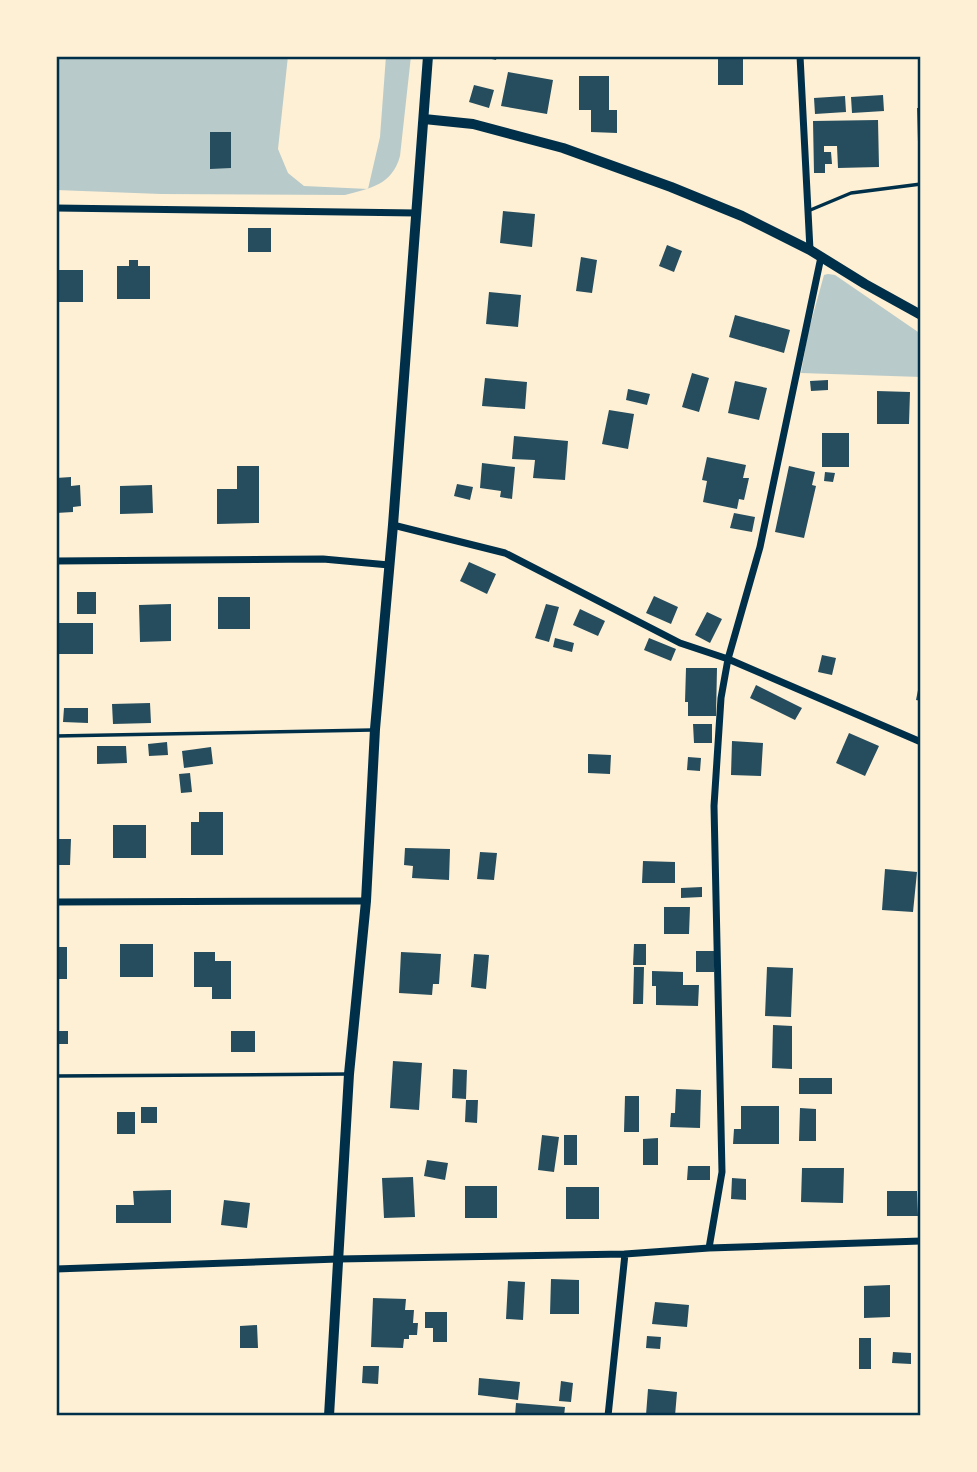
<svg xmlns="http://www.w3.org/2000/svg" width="977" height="1472" viewBox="0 0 977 1472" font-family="'Fira Sans',sans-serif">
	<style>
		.green { fill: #b9caca }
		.building { fill: #264d5e }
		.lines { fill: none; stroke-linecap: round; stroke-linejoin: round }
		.service { stroke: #003049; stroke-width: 3.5 }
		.minor { stroke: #003049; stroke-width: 7 }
		.secondary { stroke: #003049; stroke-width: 10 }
		.neatline { fill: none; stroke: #003049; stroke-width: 2.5 }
	</style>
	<rect width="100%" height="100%" fill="#fdf0d5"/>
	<!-- green -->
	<path class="green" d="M56,56H288L278,149L288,173L304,186L368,189L380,137L386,56H411L400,156C392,185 371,188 345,195L161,194L56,190Z
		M828,274L835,275L921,334V377L801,373L808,333L824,275Z"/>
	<!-- building -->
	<path class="building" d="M479,56H497L496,60Z
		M718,56L743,58V85H718Z
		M508,72L553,80L547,114L501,106Z
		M579,76H609V110H617V133L591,132V110H579Z
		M474,85L494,90L489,108L469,102Z
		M883,95L884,111L852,113L851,97Z
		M845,96L846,112L815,114L814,98Z
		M917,108H921V142H918Z
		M878,120L879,167L838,168L837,146H824V152H831L832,164H825V173H814L813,121Z
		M210,132H231V168L210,169Z
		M503,211L535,214L532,247L500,243Z
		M248,228H271V252H248Z
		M667,245L682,251L674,272L659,266Z
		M581,257L597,260L592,293L576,291Z
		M129,260H138V266H150V299H117V266H129Z
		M58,270H83V302H56Z
		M489,292L521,295L518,327L486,324Z
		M735,315L790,330L784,353L729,337Z
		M692,373L709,378L699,412L682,407Z
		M485,378L527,382L525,409L482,406Z
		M828,380V390L811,391L810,381Z
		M735,381L767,388L759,420L728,413Z
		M628,389L650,394L647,405L626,400Z
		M877,391L910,392L909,424H877Z
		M609,410L634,414L628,449L602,444Z
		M822,433H849V467H822Z
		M514,436L568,441L565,480L533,478L535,460L512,459Z
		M707,457L746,465L743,478H749L744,500L739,499L737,509L703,502L707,481L702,480Z
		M482,463L515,467L512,499L500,497L501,491L480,488Z
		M237,466H259V523L217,524V489H237Z
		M789,466L815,472L812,485L816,486L804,538L775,532Z
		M825,472L835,473L833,482L824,481Z
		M71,477V486L80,485L81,506L73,507V512L56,513V478Z
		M457,484L473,487L470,500L454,496Z
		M152,485L153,513L120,514V486Z
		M734,513L755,517L752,532L730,528Z
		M469,562L496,574L487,594L460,581Z
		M77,592H96V614H77Z
		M654,596L678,607L671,624L646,613Z
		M218,597H250V629H218Z
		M171,604V641L140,642L139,605Z
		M546,604L559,607L549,642L535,638Z
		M580,609L605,621L598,636L573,625Z
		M707,612L722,619L710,643L695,635Z
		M56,623H93V654H56Z
		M555,638L574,643L572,652L553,647Z
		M649,638L676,649L671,661L644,650Z
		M822,655L836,658L832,675L818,672Z
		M686,668H717L716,716H688V702H685Z
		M920,680H921V701L916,700Z
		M756,685L802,708L795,720L750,698Z
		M150,703L151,723L113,724L112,704Z
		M64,708H88V723L63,722Z
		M693,724H712V743H694Z
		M849,733L879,746L865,776L836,763Z
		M732,741L763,743L761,776L731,775Z
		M167,742L168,755L149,756L148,744Z
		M97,746H126L127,763L97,764Z
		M211,747L213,764L184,768L182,751Z
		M588,754L611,755L610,774L588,773Z
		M688,757L701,758L700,771L687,770Z
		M190,773L192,792L181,793L179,774Z
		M199,812H223V855H191V822H199Z
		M56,823H59V839H71L70,865H56Z
		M113,825H146V858H113Z
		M405,848L450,849L449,880L412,878L413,866L404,865Z
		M480,852L497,853L494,880L477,879Z
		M643,861L675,862V883H642Z
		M885,869L917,872L913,912L882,910Z
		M702,887V897L681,898V888Z
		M664,907H690L689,934H664Z
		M120,944H153V977H120Z
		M634,944H646V965H633Z
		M56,947H67V979H56Z
		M696,951H714V972H696Z
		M194,952H215V961H231V999H212V987H194Z
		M401,952L441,954L439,984H433L432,995L399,993Z
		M474,954L489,955L486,989L471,987Z
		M634,967H644L643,1004H633Z
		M767,967L793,968L791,1017L765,1016Z
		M652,971L683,972V985H699L698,1006L656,1005V986H652Z
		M773,1025L792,1026V1069L772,1068Z
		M56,1031H68V1044H56Z
		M231,1031H255V1052H231Z
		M393,1061L422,1063L419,1110L390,1108Z
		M453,1069L467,1070L466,1099L452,1098Z
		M799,1078H832V1094H799Z
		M676,1089L701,1090L700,1128L670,1127L671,1113H675Z
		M625,1096H639V1132H624Z
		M466,1100H478L477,1123L465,1122Z
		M741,1106H779V1144H733L734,1129H741Z
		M141,1107H157V1123H141Z
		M800,1108L816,1109V1141H799Z
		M117,1112H135V1134H117Z
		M542,1135L559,1137L554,1172L538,1170Z
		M564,1135H577V1165H564Z
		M658,1138V1165H643V1139Z
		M427,1160L448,1163L445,1180L424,1176Z
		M688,1166H710V1180H687Z
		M802,1168H844L843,1203L801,1202Z
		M413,1177L415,1217L384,1218L382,1178Z
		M732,1178L746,1179V1200L731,1199Z
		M465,1186H497V1218H465Z
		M566,1187H599V1219H566Z
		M171,1190V1223H116V1205H134L133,1191Z
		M887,1191H917L918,1216H887Z
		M224,1200L250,1203L247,1228L221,1225Z
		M551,1279L579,1280V1314H550Z
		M508,1281L525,1282L523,1320L506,1319Z
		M890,1285V1317L864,1318V1286Z
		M373,1298L406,1299L405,1310H414L413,1323H418L417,1335H409V1339H404L403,1348L371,1347Z
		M655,1302L689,1305L687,1327L652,1324Z
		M425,1312H447V1342H433V1328H425Z
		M257,1325L258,1348H240V1326Z
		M647,1336L661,1337L660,1349L646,1348Z
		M859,1338H871V1369H859Z
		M893,1352L911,1353V1364L892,1363Z
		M363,1366H379L378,1384L362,1383Z
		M479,1378L520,1382L518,1400L478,1395Z
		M561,1381L573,1383L571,1402L559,1401Z
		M648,1389L677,1392L675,1416L646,1415Z
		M516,1403L565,1407L564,1416H515Z"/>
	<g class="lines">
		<!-- service -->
		<path class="service" d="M808,211L851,193L921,184
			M56,736L372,730
			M56,1076L348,1074"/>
		<!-- minor -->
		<path class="minor" d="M800,56L810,250
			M56,208L416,213
			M393,525L505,553L680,643L728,659L921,742
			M56,561L323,559L389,565
			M56,902L366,901
			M709,1248L722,1172L714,806L721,698L728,659L760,547L821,257
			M56,1269L338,1259L625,1254L709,1248L921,1241
			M608,1416L625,1254"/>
		<!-- secondary -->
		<path class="secondary" d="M424,119L473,124L563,148L671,187L742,216L810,250L865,284L921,315
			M329,1416L349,1074L366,901L375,729L393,525L428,56"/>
	</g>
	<!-- border -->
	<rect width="977" height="1472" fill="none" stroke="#fdf0d5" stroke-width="116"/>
	<rect x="58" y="58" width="861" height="1356" class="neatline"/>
</svg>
